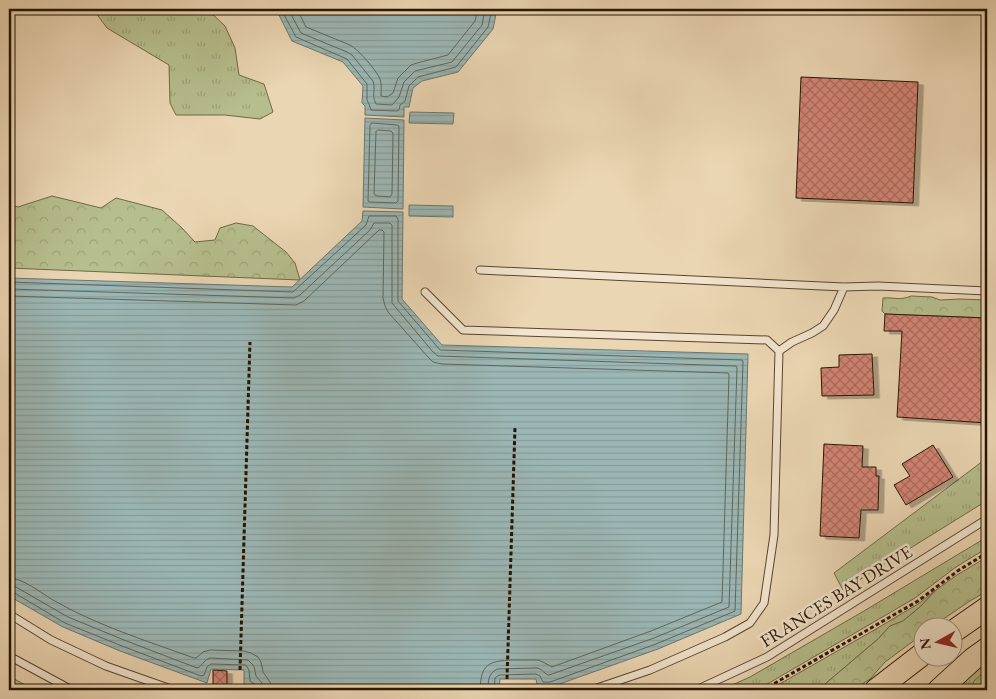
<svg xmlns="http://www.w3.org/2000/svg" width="996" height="699" viewBox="0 0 996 699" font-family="'EB Garamond',serif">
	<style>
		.grass { fill: url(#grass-tufts); stroke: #6e6946 }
		.forest { fill: url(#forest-crowns); stroke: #6e6946 }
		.water { fill: url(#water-rules); stroke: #6d766d }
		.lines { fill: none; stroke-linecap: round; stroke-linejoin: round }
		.shore { stroke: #61665a; stroke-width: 1 }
		.building { fill: url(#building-cross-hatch); stroke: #271400; filter: url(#shadow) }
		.service-casing { stroke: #58442d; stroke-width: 9 }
		.primary-casing { stroke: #271400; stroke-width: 24 }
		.path { stroke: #271400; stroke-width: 3; stroke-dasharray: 4 2.5; stroke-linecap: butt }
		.service { stroke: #f2e4ce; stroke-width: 7 }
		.primary { stroke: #ebd6b3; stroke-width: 22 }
		.labels { text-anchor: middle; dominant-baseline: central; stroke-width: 5; stroke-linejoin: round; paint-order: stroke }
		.street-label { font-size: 18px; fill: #271400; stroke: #f2e4ce }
	</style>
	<defs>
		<pattern id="grass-tufts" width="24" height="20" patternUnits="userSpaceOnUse" patternTransform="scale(1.25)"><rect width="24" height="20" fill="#b6be8d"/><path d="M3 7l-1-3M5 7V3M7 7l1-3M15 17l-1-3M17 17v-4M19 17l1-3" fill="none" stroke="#9ca278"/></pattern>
		<pattern id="forest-crowns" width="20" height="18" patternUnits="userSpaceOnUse" patternTransform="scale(1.25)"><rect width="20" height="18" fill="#b6be8d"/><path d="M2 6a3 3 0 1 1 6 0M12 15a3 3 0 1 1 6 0" fill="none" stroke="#9ca278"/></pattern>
		<pattern id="water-rules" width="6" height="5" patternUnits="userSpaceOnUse" patternTransform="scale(1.25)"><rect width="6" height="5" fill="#9bb7b5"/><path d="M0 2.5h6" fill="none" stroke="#869c9a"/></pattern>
		<pattern id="building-cross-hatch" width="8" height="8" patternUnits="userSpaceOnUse" patternTransform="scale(1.25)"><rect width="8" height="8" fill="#d38475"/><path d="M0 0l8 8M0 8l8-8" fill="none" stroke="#ab6b5e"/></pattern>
		<filter id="shadow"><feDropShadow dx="5.5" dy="3" stdDeviation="0" flood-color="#0004"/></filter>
	</defs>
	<rect width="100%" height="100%" fill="#ebd6b3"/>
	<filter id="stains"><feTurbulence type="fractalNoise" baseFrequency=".004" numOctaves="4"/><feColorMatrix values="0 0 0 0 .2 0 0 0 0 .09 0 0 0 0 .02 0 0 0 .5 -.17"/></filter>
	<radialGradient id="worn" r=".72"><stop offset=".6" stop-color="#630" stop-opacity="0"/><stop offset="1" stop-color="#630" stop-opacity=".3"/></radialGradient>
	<!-- grass -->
	<path class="grass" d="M93,9H207L225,26L235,48L239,75L264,84L273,112L260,119L225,115H176L170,103L169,65L107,28Z
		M987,458V498L983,503L843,590L834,573Z
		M987,537V548L956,567L915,598L757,690H721L750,677L864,611Z
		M936,590L920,607L903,621L890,626L878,639L818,690H769L876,629L918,604Z
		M987,662V669L974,682L976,690H954Z
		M9,676L34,690H9Z"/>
	<!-- forest -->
	<path class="forest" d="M52,196L101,208L116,198L162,210L182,228L195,242L215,240L220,228L236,223L253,226L286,252L295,263L300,280L9,268V204L18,207Z
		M911,296L932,297L940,300L960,299L987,300V318L885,314L882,311L883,298C895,297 899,301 911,296Z
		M987,557V591L970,601L933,626H924L923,634L885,662L870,679L853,690H818L878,639L890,626L903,621L920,607L936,590L957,575Z
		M987,669V690H976L973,682Z"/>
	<!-- water -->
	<path class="water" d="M276,9H497L493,29L458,72L422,81L413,88L409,107H404V117L365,115V106L362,103L363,86L343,62L292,41Z
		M410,112L454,113L453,124L409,123Z
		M365,118L404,120L403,209L363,207Z
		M409,205L453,206V217L409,216Z
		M363,211L403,212L402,299L442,345L748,354L741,614L658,649L551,687L538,688L536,679H500L499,690H264L244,686V670L211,669L207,683L120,651L63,627L9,596V278L292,287L362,221Z"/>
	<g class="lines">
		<!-- shore -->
		<path class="shore" d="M281,9L296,37L347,59L367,84V100L369,104L371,110L397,111L399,110L400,105L405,101L409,86L418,77L456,67L488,27L492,9
			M288,9L301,33L347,52L352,55L373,81C376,90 371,94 376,104L392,105L399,97L404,82L415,71L452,62L482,25L485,9
			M297,9L306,27L350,45C358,49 377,71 380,79C382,85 381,90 381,96L387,97L393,93L398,78L411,65L417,63L448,55L475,21L478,9
			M372,123L397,125L399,126L398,201L396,203L370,202L368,201L370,126Z
			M378,130L391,131L393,133L392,194L390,197L377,196L374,194L376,132Z
			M9,282L293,292L366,225L369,216H396L398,219V301L440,350L742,360L743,362L735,611L656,644L550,682H543L540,676L536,674L499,675L495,678L494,690
			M9,289L294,298L300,295L370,230L374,223H390L392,225V303L433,352L438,356L736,366L737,368L729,607L654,638L549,675C545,675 543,669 537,668L497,669C488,674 488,681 488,690
			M9,296L296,305L304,301L379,230H382L384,232L383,298L385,306L388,312L428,357L433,362L442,364L728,373L729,375L722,602L651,631L552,667L543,662L538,660C529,660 521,660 513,660C488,661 481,664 480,690
			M9,578C23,578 41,593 53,600C96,625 147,641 194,658H196L203,652L210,650L244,651L251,653L258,657L261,662L263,672L270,682L272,690
			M9,585L16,587L68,617L124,640L197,668C202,667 203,660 210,658L248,660L254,666L256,676L262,683L264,690
			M9,592H13L65,623L122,646L201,676L204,675L207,667L211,664L246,665L249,670L250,681L256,685L258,690"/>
	</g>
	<!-- building -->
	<path class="building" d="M801,77L918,82L913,203L796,198Z
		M885,314L987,318V423L897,417L902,331H884Z
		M872,354L874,395L822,396L821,368L839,367V355Z
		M824,444L863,446L862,467H876V476H879L878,510H861L859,538L820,536Z
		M933,445L953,477L906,505L894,485L910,476L902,464Z
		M213,670L227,671V690H213Z"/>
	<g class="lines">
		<defs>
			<path id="service" d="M480,270L844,287L878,286L987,291
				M425,292L463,330L767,340L779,351
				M9,614L51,640L106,666L174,690
				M9,656L72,690
				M591,690L650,670L725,637L750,623L764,603L774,535L779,351L792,342L812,333L823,326L834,310L844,287
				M696,690L767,657L987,519"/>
			<path id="primary" d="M954,631L987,608
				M876,690L924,653
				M939,690L973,659L987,649"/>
		</defs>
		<!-- service casing -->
		<use href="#service" class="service-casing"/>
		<!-- primary casing -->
		<use href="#primary" class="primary-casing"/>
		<!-- path -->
		<path class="path" d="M9,342V333
			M240,670L250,342
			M507,679L515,427
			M763,690L918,601L959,570L987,553"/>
		<!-- service -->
		<use href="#service" class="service"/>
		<!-- primary -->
		<use href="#primary" class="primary"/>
	</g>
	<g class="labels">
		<!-- street labels -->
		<g class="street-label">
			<text transform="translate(836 596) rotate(-32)">FRANCES BAY DRIVE</text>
		</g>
	</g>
	<!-- margin -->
	<rect width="996" height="699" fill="none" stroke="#ebd6b3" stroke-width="30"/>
	<rect x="10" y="10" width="976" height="679" fill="none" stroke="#271400" stroke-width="2.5"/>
	<rect x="15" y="15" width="966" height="669" fill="none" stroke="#271400"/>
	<!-- north arrow -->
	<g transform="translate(938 642) rotate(262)"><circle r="24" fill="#f2e4ce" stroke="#a1917c"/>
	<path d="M0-4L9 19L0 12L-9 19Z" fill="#8f2418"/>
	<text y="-8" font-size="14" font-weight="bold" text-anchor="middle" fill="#271400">N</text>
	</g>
	<rect width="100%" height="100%" filter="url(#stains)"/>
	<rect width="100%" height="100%" fill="url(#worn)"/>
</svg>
